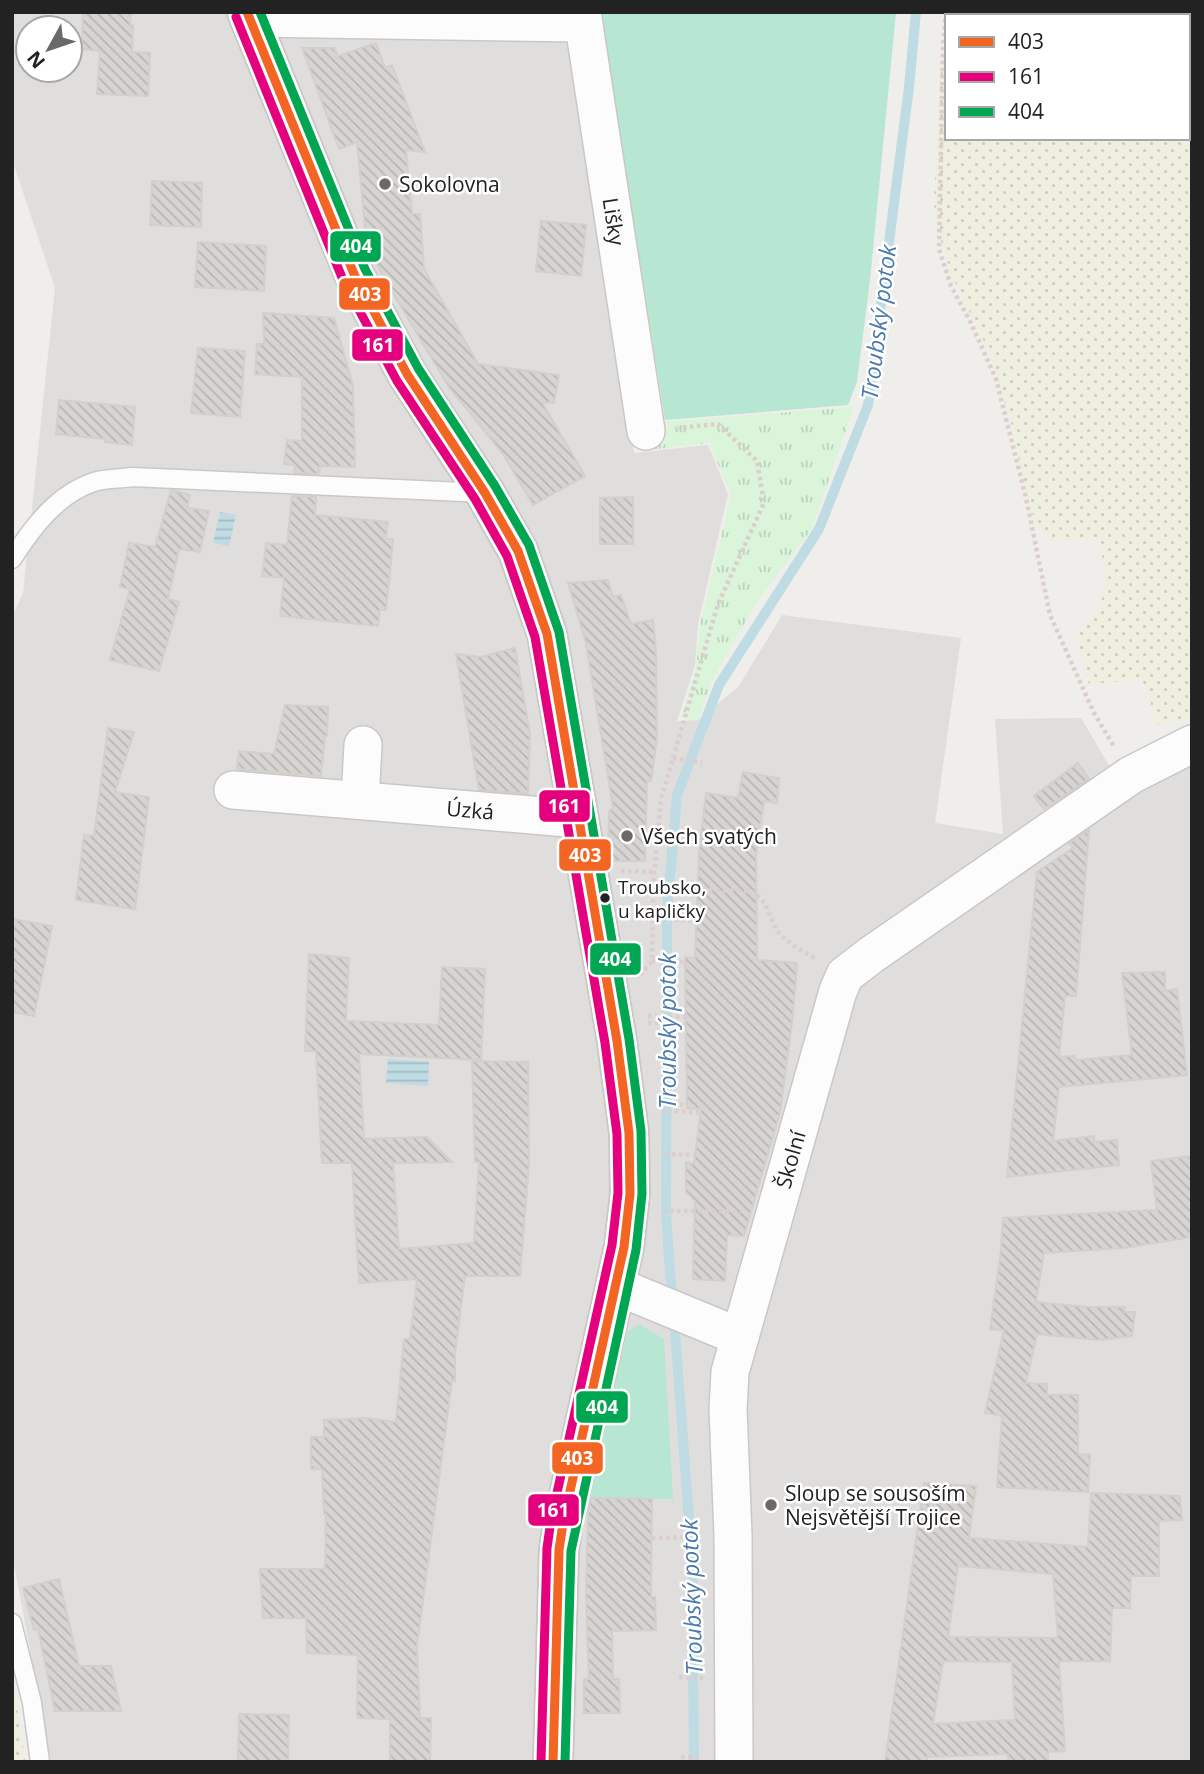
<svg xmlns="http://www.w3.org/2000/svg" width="1204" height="1774" viewBox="0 0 1204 1774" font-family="'Open Sans',sans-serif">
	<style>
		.residential { fill: #dfdedc; fill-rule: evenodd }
		.farmland { fill: url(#farmland-dots) }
		.park { fill: url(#park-tufts) }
		.pitch { fill: #b7e6d2 }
		.parking { fill: #e0dfde }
		.water { fill: url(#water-rules) }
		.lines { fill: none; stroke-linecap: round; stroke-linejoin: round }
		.stream { stroke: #bfdbe3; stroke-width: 10 }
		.building { fill: url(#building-back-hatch); stroke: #d3d0cc; stroke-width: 2; fill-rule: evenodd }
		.service-casing { stroke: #c9c8c7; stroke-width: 21 }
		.minor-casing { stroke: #c9c8c7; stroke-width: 40 }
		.tertiary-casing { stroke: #c9c8c7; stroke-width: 42 }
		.path { stroke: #dccecd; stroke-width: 4.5; stroke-dasharray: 3.5 3.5; stroke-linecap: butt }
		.service { stroke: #fdfcfc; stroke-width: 18 }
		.minor { stroke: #fdfcfc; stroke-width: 37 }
		.tertiary { stroke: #fdfcfc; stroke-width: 38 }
		.bus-1-casing { stroke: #fff; stroke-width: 14 }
		.bus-2-casing { stroke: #fff; stroke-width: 14 }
		.bus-3-casing { stroke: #fff; stroke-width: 14 }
		.bus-1 { stroke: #f26522; stroke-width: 9 }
		.bus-2 { stroke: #e5007d; stroke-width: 9 }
		.bus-3 { stroke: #00a651; stroke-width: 9 }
		.poi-dot { fill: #6a6968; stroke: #fff; stroke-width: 2.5 }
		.bus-dot { fill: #222; stroke: #fff; stroke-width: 2.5 }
		.labels { text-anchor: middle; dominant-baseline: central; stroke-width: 5; stroke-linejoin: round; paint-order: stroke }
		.bus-label { font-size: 19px; fill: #222; stroke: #fff; text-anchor: start }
		.poi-label { font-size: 21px; fill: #222; stroke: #fff; text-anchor: start }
		.street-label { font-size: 21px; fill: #222; stroke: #fff }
		.water-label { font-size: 23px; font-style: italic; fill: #4a7aab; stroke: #fff }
		.line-badge { stroke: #fff; stroke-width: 2.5 }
		.badge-label { font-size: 19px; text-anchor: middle; font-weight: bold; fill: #fff }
	</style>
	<defs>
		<pattern id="farmland-dots" width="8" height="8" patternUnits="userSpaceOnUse" patternTransform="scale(1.75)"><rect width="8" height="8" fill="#efefdf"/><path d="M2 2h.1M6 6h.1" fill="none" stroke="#cdcdbf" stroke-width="1.8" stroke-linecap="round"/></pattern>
		<pattern id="park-tufts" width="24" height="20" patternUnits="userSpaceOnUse" patternTransform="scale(1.75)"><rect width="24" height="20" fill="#daf5da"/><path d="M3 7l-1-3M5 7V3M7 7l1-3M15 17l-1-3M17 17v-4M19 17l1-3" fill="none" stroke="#bbd2bb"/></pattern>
		<pattern id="water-rules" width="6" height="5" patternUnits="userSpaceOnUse" patternTransform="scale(1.75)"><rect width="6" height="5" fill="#bfdbe3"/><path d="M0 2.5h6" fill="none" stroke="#a4bcc2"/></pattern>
		<pattern id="building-back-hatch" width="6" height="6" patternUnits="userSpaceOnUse" patternTransform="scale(1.75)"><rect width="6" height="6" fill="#d7d4d2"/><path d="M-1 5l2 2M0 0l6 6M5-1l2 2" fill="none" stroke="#b8b6b4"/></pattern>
	</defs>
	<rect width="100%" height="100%" fill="#f0eeeb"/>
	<!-- residential -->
	<path class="residential" d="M12,12H567L634,453L708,445L728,494L698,624L695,665L677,721L698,720L739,686L782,615L961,638L935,823L1003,834L995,719L1081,718L1113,772L1192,733V1762H51L12,1554V617L23,593L55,288L12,159ZM28,28H70V70H28Z"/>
	<!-- farmland -->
	<path class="farmland" d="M950,12H1192V720L1154,724L1149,691L1141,680L1089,684L1076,633L1082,630L1094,615L1106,590L1100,537L1058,541L1046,536L1038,527L1029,505L1010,418L991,356L951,274L937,227L934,204L940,78L947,32V138H1188V16H949Z
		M12,1681L21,1730L26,1762H12Z"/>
	<!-- park -->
	<path class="park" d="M854,407L812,529L757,602L711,682L698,720L681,718L696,667L700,625L731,495L709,443L648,450L661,422Z"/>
	<!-- pitch -->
	<path class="pitch" d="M600,12H896L870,280L857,382L848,405L665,420Z
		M639,1324L664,1339L673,1499L588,1498L627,1332Z"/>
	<!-- parking -->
	<path class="parking" d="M591,1713L677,1714L676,1762H653V1741L591,1740Z"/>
	<!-- water -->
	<path class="water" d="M220,512L236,515L229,546L213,543Z
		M388,1059L429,1062L428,1086L386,1083Z"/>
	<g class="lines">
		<!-- stream -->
		<path class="stream" d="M672,1300L666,1214L667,911L677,795L719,685L819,529L868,405L909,87L916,12
			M674,1318L692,1561L694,1762"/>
	</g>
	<!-- building -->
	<path class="building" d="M83,12H131L130,26L133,25L132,52L150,53L148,96L97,94L100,51L82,49Z
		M376,43L385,68L392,65L425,152L406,150L412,214H420L424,269L478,364L559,375L554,403L542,402L585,476L533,505L503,454L448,386L381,273L366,238L357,142L339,149L302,48H334L338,56Z
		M152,181L202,183L201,227L150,225Z
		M541,221L586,225L581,276L536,271Z
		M198,242L266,246L264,291L195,287Z
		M263,313L334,318L353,386L355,467L320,466L319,474L294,473L295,465L284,464L287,440L302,441V377L255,374L257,344H264Z
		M198,348L245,351L240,417L191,413Z
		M59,400L135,407L132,445L105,442V439L56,434Z
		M171,490L190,495L187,508L209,511L200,552L179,549L168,599L179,602L159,671L110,660L130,589L120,587L129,543L155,547Z
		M292,496L316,497L315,515L388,522L386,539H393L390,573L386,610H380L378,626L280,616L284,578L262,576L264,560L266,543L287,545Z
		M633,497V544H600V498Z
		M608,580L613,597L621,595L631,624L653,620L656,651L657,738L651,781H647L645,861H608L609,812L613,807L586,643L568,583Z
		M515,648L530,734L528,794L479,790L456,654L481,657Z
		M285,705L328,707L327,736H325L321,776L237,769L239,751L274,754Z
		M108,728L134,732L115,792L149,797L135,909L76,900L84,835L94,836Z
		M1078,763L1089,779L1044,809L1034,796Z
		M743,772L779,778L777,803L764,801L756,856L757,960L797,963L793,1015L780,1113L744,1236L727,1235L725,1281L693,1279L695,1201L686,1192V1162L694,1164L701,1109L687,1108L685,957L695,958L699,852L706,793L738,798Z
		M1089,830L1076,996H1065L1059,1057L1075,1056L1076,1060L1132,1055L1122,973L1165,972V991L1177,989L1187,1075L1059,1087L1053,1141L1094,1136V1142L1117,1140L1119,1165L1007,1177L1037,872L1073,848L1069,843Z
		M12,919L52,926L34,1016L12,1012Z
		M309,954L349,958L346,1021L439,1025L442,967L485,969L481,1060L359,1054L364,1139L427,1137L452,1162L393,1163L399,1249L474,1243L479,1162H475L472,1061L528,1062L529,1163L520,1276H465L455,1353V1381L452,1380L417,1646L420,1718H431L430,1762H390V1719L357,1718L358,1655L307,1653L306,1618H263L260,1569H325L326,1514H324L322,1469H311V1437H324V1420L366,1418L396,1422L404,1339H410L417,1279L359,1283L352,1163H322L316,1051H305Z
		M1192,1156V1237L1124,1248L1044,1253L1036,1302L1087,1307H1125L1124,1312H1135L1132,1336L1099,1340L1037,1334L1026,1383L1047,1384V1395H1078V1454L1090,1455L1088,1492L997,1487L1002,1416L985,1413L1004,1330L990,1329L1001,1251L1003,1218L1157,1210L1151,1161Z
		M924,1483L976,1486L969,1538L1088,1547L1091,1493L1180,1496L1182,1520L1159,1521V1576H1131L1130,1608H1112L1110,1661H1059L1065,1751L1048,1752V1762H1008V1754L927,1757V1762H885ZM958,1566L1053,1574L1058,1638L948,1637ZM943,1661L1012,1662L1015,1720L933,1724Z
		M591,1498L652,1499L651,1597H655L656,1630L612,1631L613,1679H619L620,1713H584V1679H589L586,1598L588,1511Z
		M59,1579L79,1666H111L121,1711H55L38,1629L34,1630L23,1588Z
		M239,1714L289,1715L288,1762H238Z"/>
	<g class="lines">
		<defs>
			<path id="service" d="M12,559C32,528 57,494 94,482C105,478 120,479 132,477L485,493
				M12,1623L32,1703L40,1762"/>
			<g id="minor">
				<path id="s1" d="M582,12L646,431"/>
				<path d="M249,18L583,23"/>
				<path id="s2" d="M233,790L579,819"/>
				<path d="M360,800L363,745"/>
				<path d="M616,1286L740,1337"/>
				<path id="s3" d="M734,1762L733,1535L728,1409L730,1372L838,991L845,975L871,955L1131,775L1192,744"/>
			</g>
			<path id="tertiary" d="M247,12L354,274L407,374L485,493L518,551L547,634L617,1041L629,1133L630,1194L624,1247L563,1523L559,1550L553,1762"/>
		</defs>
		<!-- service casing -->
		<use href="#service" class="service-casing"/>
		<!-- minor casing -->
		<use href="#minor" class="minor-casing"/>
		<!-- tertiary casing -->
		<use href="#tertiary" class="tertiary-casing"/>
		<!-- path -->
		<path class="path" d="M946,12L943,46L939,249L951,286L971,323L996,379L1026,498L1050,615L1094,713L1115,748
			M673,758L702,763
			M621,871L654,872
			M653,888L749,891C770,898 767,919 780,934C791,945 804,952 817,959
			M653,919L696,921
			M652,961L685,962
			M640,975L652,961L653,888L661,799L718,604L764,503L757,461L718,424L678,428
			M648,1016L686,1017
			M648,1023L686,1024
			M659,1104L686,1105
			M661,1110L702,1113
			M665,1154L695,1155
			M663,1211H742
			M652,1538L700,1537
			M679,1677L703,1678
			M681,1757H701"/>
		<!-- service -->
		<use href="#service" class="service"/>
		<!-- minor -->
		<use href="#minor" class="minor"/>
		<!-- tertiary -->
		<use href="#tertiary" class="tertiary"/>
		<defs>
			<path id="bus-1" d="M247,12L354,274L407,374L485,493L518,551L547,634L617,1041L629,1133L630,1194L624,1247L563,1523L559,1550L553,1762"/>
			<path id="bus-2" d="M236,17L343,280L397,381L475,499L507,556L535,637L605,1043L617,1134L618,1193L612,1245L551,1520L547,1548L541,1762"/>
			<path id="bus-3" d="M260,12L365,269L418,368L495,486L529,545L559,632L629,1039L641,1131L642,1194L636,1250L571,1551L565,1762"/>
		</defs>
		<!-- bus-1 casing -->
		<use href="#bus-1" class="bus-1-casing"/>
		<!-- bus-2 casing -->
		<use href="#bus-2" class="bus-2-casing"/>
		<!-- bus-3 casing -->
		<use href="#bus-3" class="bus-3-casing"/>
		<!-- bus-1 -->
		<use href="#bus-1" class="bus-1"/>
		<!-- bus-2 -->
		<use href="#bus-2" class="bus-2"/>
		<!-- bus-3 -->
		<use href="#bus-3" class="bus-3"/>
	</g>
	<!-- markers -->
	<g class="poi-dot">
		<circle cx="385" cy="184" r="7"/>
		<circle cx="627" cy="836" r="7"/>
		<circle cx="771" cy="1505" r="7"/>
	</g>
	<circle class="bus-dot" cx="605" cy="898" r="6"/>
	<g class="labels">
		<!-- bus labels -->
		<g class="bus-label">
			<text x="618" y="887">Troubsko,<tspan x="618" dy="24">u kapličky</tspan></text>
		</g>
		<!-- poi labels -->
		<g class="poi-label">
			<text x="399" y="184">Sokolovna</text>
			<text x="641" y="836">Všech svatých</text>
			<text x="785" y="1493">Sloup se sousoším<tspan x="785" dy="24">Nejsvětější Trojice</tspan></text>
		</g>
		<!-- street labels -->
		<g class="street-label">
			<text stroke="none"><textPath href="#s1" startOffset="212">Lišky</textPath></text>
			<text stroke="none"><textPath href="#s2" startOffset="238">Úzká</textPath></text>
			<text stroke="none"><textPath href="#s3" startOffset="611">Školní</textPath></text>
		</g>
		<!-- water labels -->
		<g class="water-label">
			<text transform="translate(878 322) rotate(-83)">Troubský potok</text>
			<text transform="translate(667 1031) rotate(-90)">Troubský potok</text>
			<text transform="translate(691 1597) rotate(-92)">Troubský potok</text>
		</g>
	</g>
	<g class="line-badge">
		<rect x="329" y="230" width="53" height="33" rx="7" fill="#00a651"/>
		<rect x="338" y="277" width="53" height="34" rx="7" fill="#f26522"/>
		<rect x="351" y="328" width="53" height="34" rx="7" fill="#e5007d"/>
		<rect x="538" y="789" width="53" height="34" rx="7" fill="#e5007d"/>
		<rect x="558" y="838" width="54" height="34" rx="7" fill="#f26522"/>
		<rect x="589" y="942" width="53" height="34" rx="7" fill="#00a651"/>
		<rect x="575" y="1390" width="54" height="34" rx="7" fill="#00a651"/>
		<rect x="551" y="1441" width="53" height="34" rx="7" fill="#f26522"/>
		<rect x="527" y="1493" width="53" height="34" rx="7" fill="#e5007d"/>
	</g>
	<g class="badge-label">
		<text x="356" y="253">404</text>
		<text x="365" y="301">403</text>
		<text x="378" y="352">161</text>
		<text x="564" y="813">161</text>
		<text x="585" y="862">403</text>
		<text x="615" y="966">404</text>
		<text x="602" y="1414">404</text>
		<text x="577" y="1465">403</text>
		<text x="553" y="1517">161</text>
	</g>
	<!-- border -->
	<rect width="1204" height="1774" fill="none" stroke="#222222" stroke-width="28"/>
	<!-- legend -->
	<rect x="945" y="14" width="245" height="126" fill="#ffffff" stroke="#a7a7a7" stroke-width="2"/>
	<rect x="959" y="37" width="35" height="10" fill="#f26522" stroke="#a7a7a7" stroke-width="2"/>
	<text x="1008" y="49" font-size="21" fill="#222222">403</text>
	<rect x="959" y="72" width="35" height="10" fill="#e5007d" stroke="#a7a7a7" stroke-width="2"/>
	<text x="1008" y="84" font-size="21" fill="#222222">161</text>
	<rect x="959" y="107" width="35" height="10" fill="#00a651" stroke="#a7a7a7" stroke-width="2"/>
	<text x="1008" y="119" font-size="21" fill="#222222">404</text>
	<!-- north arrow -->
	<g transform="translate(49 49) rotate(230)"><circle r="33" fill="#ffffff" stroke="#a7a7a7" stroke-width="2"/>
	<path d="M0-5L12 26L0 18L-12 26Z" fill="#6a6968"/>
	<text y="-10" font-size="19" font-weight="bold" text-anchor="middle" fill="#222222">N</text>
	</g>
</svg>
